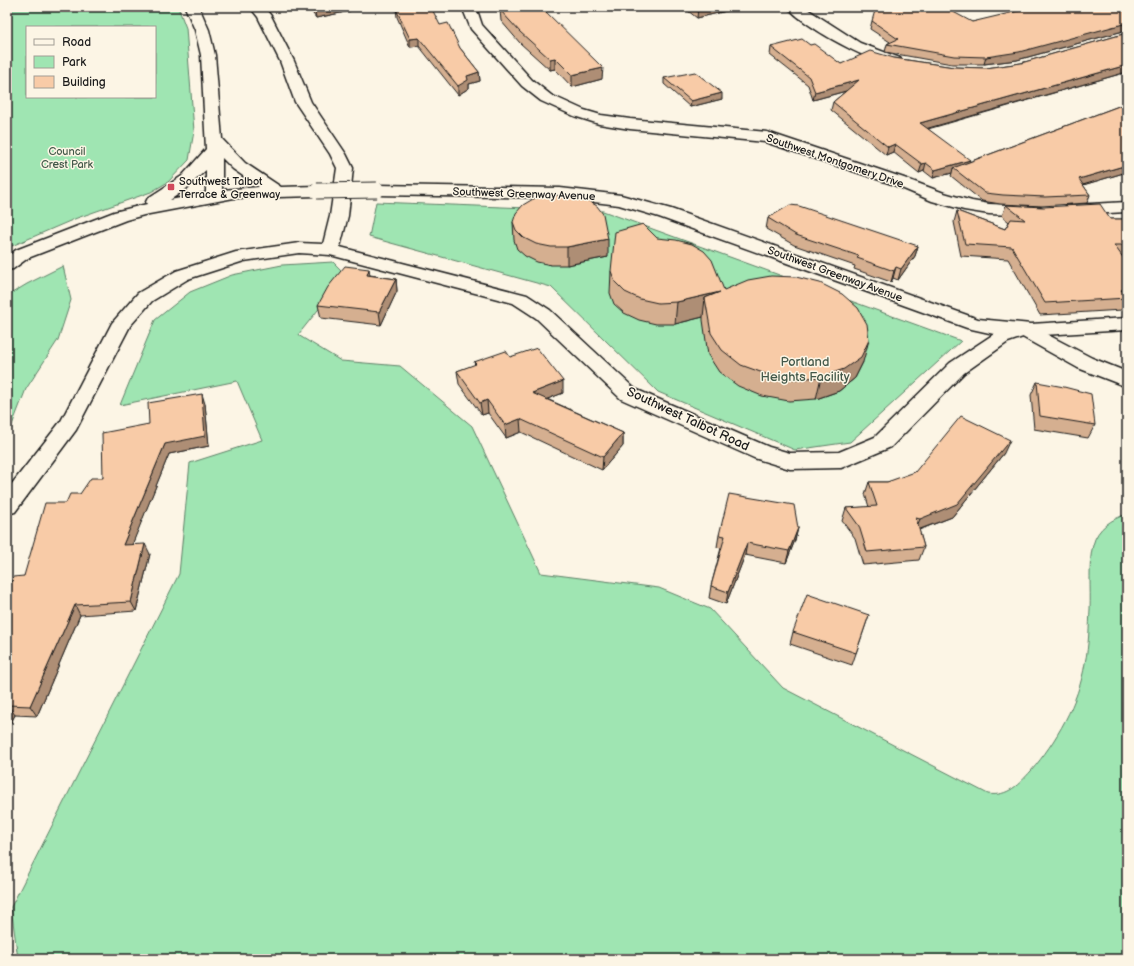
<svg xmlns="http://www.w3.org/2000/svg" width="1134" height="966" viewBox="0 0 1134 966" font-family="'Balsamiq Sans',sans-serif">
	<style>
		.green { fill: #9fe5b2; stroke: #5e8067; fill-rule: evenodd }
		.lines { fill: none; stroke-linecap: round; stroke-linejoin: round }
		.minor-casing { stroke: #1c1c1c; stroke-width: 3 }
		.tertiary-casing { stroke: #1c1c1c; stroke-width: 3 }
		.minor { fill: #fcf5e5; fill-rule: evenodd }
		.tertiary { fill: #fcf5e5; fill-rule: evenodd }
		.tertiary-bridge-casing { stroke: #1c1c1c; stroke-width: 17; stroke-linecap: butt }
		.tertiary-bridge { stroke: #fcf5e5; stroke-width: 15 }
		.wall { fill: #d5af90; stroke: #1c1c1c }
		.shaded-wall { fill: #ae8e75; stroke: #1c1c1c }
		.building { fill: #f8cba7; stroke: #1c1c1c }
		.poi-dot { fill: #d1495b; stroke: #fcf5e5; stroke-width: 1.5 }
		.labels { text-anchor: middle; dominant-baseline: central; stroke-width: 3; stroke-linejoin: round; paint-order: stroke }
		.far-park-label { font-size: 11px; fill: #435849; stroke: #fcf5e5 }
		.far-street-label { font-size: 11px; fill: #1c1c1c; stroke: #fcf5e5 }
		.far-poi-label { font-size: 11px; fill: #1c1c1c; stroke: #fcf5e5; text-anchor: start }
		.park-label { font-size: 13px; fill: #435849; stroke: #fcf5e5 }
		.street-label { font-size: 13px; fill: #1c1c1c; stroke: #fcf5e5 }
	</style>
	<rect width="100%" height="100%" fill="#fcf5e5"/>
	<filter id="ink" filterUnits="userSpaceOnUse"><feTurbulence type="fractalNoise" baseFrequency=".025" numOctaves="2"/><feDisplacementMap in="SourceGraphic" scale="8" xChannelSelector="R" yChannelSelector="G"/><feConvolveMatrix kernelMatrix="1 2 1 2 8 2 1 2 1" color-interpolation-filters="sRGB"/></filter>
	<g filter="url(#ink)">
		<!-- green -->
		<path class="green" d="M7,7H178L186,28L194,131L189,160L168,182L151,192L77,218L7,248ZM27,27H155V97H27Z
			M376,202L603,211L961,341L850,442L795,450L658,392L551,287L369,237Z
			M333,262L346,275L298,335L341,361L400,366L472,426L541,573L659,588L710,609L783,688L988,794C1008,797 1019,784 1031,771C1056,742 1079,702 1085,663C1089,645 1089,627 1090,609C1091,590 1088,563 1093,545C1097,528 1112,519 1127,514V959H18L11,907L179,574L190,463L262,440L237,381L120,405L155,320L190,292L232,275L282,265Z
			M63,266L71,300L58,340L26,389L7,438V296L27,284Z"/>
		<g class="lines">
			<defs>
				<path id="minor" d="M462,7H476L482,25L532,80L551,95L584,110L601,115L630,119L767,132L904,178L944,193L972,201L989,204L1034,206L1040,207L1043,211L1040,215L1034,216L989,214L964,210L932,201L892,184L765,142L630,129L599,124L574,116L541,101L522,86L471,29Z
					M788,7H804L860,43L900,58L902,61L900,64C879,69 801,25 788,7Z
					M1127,202V212L1072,215L1066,214L1064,210L1066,206L1072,205Z
					M1024,324L1031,326L1092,358L1127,372V387L1078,368L1017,334L1014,330L1017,326Z"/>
				<path id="tertiary" d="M185,7H199L209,30L215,55L222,139L245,163L281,187L317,186L323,187L325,191L323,195L317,196L234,198L144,215L126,220L28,258L13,269L7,270V257L16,250L114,212L147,204L146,202L148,198L182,176L206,149L201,55L195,30ZM222,158L233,169L259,187L222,190ZM206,170V193L170,200L186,189Z
					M250,7H264L271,16L294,61L311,102L346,154L353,168L348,216L340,247L527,295L550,310L635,389L769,447L790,453L839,452L875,437L950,363L994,334L967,328L659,217L619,205L560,198L377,195L371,194L369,190L371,186L377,185L560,188L621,195L671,209L978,319L1031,324L1127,318V330L1026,336L1008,342L964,373L891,447L841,468L790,469L754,458L621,399L536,318L513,303L330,255L299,253L244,261L188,279L152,301L130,326L76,430L15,512L7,514V490L61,421L112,323L138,293L176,271L236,252L299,243L323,244L330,216L337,168L330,154L295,102L280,61L258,17Z"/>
			</defs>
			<!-- minor casing -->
			<use href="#minor" class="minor-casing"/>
			<!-- tertiary casing -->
			<use href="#tertiary" class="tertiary-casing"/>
			<!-- minor -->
			<use href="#minor" class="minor"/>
			<!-- tertiary -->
			<use href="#tertiary" class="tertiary"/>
			<defs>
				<path id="tertiary-bridge" d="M317,191L377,190"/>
			</defs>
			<!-- tertiary-bridge casing -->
			<use href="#tertiary-bridge" class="tertiary-bridge-casing"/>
			<!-- tertiary-bridge -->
			<use href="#tertiary-bridge" class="tertiary-bridge"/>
		</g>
		<!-- wall -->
		<path class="wall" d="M308,7H349L350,11L316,18Z
			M683,7H739V8L697,18Z
			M1127,7V30L1017,60L984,64H952L885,52L887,44L890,42L870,29L872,21L972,22Z
			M396,9L440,25L460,48L479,72L480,81L469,84V88L458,95L419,46L410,47L397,17Z
			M500,10L602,79L572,87L555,69L550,70L520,43L501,21Z
			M1127,33V72L928,129L969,162L1127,103V172L1083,185L1090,195L1087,203L1042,206L1000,204L982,201L951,176L952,173L933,178L924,171L919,173L893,152L886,155L831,110L833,102L846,91L813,100L808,85L770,55L771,47L810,45L841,64L894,58L954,67L986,68L1021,63Z
			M664,78L722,99L690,107L664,84Z
			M1006,205L1110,219H1127V256H1122L1127,263V300L1122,310L1040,315L1008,259L961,256L954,222L957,211L1005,229L1009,222L1002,216Z
			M768,218L918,246L915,256L898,280L893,278L891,282L854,269L855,266L794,245L766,229Z
			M513,222L608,257L567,265H551L537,262L525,256L517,249L514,240Z
			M657,238L724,290L863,362L855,378L839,391L816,399L789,401L762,396L738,386L719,372L708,355L703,320V317L675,324H656L639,320L624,313L614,304L610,293L611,271Z
			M370,275L396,279L397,291L381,325L321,318L318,305Z
			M510,357L563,393L547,399L623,433V446L602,470L521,432L506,438L488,413L482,415L459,384L457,371L475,365L474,362Z
			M1037,382L1095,425L1088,438L1034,429L1031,395Z
			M205,404L209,446L169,454L132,544L150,554L136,611L80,615L37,716L15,715L7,730V595L24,576L66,503L80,494Z
			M1004,453L952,517L919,530L924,547L919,560L863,565L855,538L842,521L846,508L869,507L865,494L869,482H887Z
			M798,528L795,540L786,563L745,555L726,604L709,598L711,586L721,548L717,547L719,535Z
			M869,615L852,665L790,644L793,632Z"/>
		<!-- shaded-wall -->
		<path class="shaded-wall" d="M314,7H349L350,11L316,18Z
			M703,7H739V8L697,18L698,8Z
			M1127,23V30L1017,60L984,64L986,57Z
			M419,38V46L410,47V39Z
			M555,58V69L550,70V59Z
			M1127,65V72L918,131L920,123Z
			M603,68L602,79L572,87V75Z
			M479,72L480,81L469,84V88L458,95V86L467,76Z
			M859,80L857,88L813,100L815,92Z
			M722,93V99L690,107L691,101Z
			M895,144L893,152L886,155L888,147Z
			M970,160L967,168H953L952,173L933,178L935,170Z
			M926,163L924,171L919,173L922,164Z
			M1127,165V172L1076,187L1079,179Z
			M608,239V257L567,265V247Z
			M918,246L915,256L898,280L901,269Z
			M896,267L893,278L891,282L894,271Z
			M369,269L371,282L367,275Z
			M396,279L397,291L381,325L379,312Z
			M720,292L705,298L703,317L675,324L677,302Z
			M869,340L863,362L855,378L839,391L816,399L821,377Z
			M563,381V393L532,405V393Z
			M202,394L205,404L209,446L169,454L128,555L123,545L165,444Z
			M487,400L488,413L482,415L480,403Z
			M520,419L521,432L506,438L505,425Z
			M623,433V446L602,470L603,457Z
			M1010,440L1004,453L952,517L915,531L920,519Z
			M798,528L795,540L786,563L789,551Z
			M747,543L745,555L726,604L728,592Z
			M145,544L150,554L136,611L131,602Z
			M75,605L80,615L37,716L30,706Z
			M8,705L15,715L7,730V707Z"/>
		<!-- building -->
		<path class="building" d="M408,7H431L440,25L448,23L460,48L479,72L467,76L468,80L458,86L419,38L410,39L396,9Z
			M514,7H541L603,68L572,75L555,58L550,59L520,32L500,10Z
			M876,7H944L972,22L1035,7H1127V23L1019,52L986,57L954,56L887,44L898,39L872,21Z
			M1127,33V65L920,123L970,160L935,170L926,163L922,164L895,144L888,147L833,102L859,80L815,92L809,77L771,47L802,39L810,45L814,44L841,64L870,51L894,58L954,67L986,68L1021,63Z
			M695,72L722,93L691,101L664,78Z
			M1127,103V165L1079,179L1090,195L1045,197L1003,195L985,193L953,168Z
			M546,195L575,196L587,200L597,206L603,214L608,239L567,247H551L536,244L524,238L516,230L513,222L516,213L523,205L533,199Z
			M1100,204L1110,219H1127V245H1114L1127,263V289L1121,290L1127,297V298L1045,303L1012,247L965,244L957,211L1005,229L1011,219L1025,220L1006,205L1043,207Z
			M790,205L799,206L918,246L901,269L896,267L894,271L857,258L859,256L796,235L768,218Z
			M643,224L657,238L676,240L692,244L704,251L712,260L724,290L748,280L771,276L796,277L820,283L842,294L858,308L867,324L869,340L861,357L844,369L821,377L794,379L766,374L741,365L722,350L711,333L705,298L720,292L677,302L658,303L640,299L625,292L615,282L611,271L615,232Z
			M345,266L369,269L367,275L396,279L379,312L318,305L328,287Z
			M537,348L563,381L532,393L623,433L603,457L520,419L505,425L487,400L480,403L457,371L476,364L474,362L506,351L510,357Z
			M1037,382L1064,387L1091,394L1095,425L1040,416Z
			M202,394L205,436L165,444L123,545L145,544L131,602L75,605L30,706L8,705L7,707V595L13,577L24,576L45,503H66L70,494H80L91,478H103L102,433L149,424L148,403Z
			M961,416L1010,440L957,504L920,519L916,518L924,547L867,552L859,526L846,508L877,506L869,482H887L915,472Z
			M729,494L794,505L798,528L789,551L747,543L728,592L711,586L725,536L719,535Z
			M807,594L869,615L856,653L793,632Z"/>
	</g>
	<!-- markers -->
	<rect class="poi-dot" x="167" y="183" width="8" height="8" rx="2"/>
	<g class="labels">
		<!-- far-park labels -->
		<g class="far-park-label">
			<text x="67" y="151">Council<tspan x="67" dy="13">Crest Park</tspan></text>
		</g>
		<!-- far-street labels -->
		<g class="far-street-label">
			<text transform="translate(835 161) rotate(19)">Southwest Montgomery Drive</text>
			<text transform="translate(524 194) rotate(2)">Southwest Greenway Avenue</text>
			<text transform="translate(835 274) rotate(20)">Southwest Greenway Avenue</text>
		</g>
		<!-- far-poi labels -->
		<g class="far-poi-label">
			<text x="179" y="181">Southwest Talbot<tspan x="179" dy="13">Terrace &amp; Greenway</tspan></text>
		</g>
		<!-- park labels -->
		<g class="park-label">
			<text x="805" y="362">Portland<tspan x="805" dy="15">Heights Facility</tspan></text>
		</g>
		<!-- street labels -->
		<g class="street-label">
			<text transform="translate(688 419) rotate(25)">Southwest Talbot Road</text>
		</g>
	</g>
	<!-- margin -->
	<rect width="1134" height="966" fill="none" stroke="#fcf5e5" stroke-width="24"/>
	<rect x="12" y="12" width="1110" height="942" fill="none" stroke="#1c1c1c" stroke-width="1.5" filter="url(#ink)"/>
	<!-- legend -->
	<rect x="26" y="26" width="130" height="72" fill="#fcf5e5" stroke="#a29e95"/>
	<rect x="34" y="39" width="20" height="6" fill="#fcf5e5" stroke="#a29e95"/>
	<text x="62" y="46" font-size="12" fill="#1c1c1c">Road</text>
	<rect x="34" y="56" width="20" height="12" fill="#9fe5b2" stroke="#a29e95"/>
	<text x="62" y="66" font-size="12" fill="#1c1c1c">Park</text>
	<rect x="34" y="76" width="20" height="12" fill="#f8cba7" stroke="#a29e95"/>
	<text x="62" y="86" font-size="12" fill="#1c1c1c">Building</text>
</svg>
